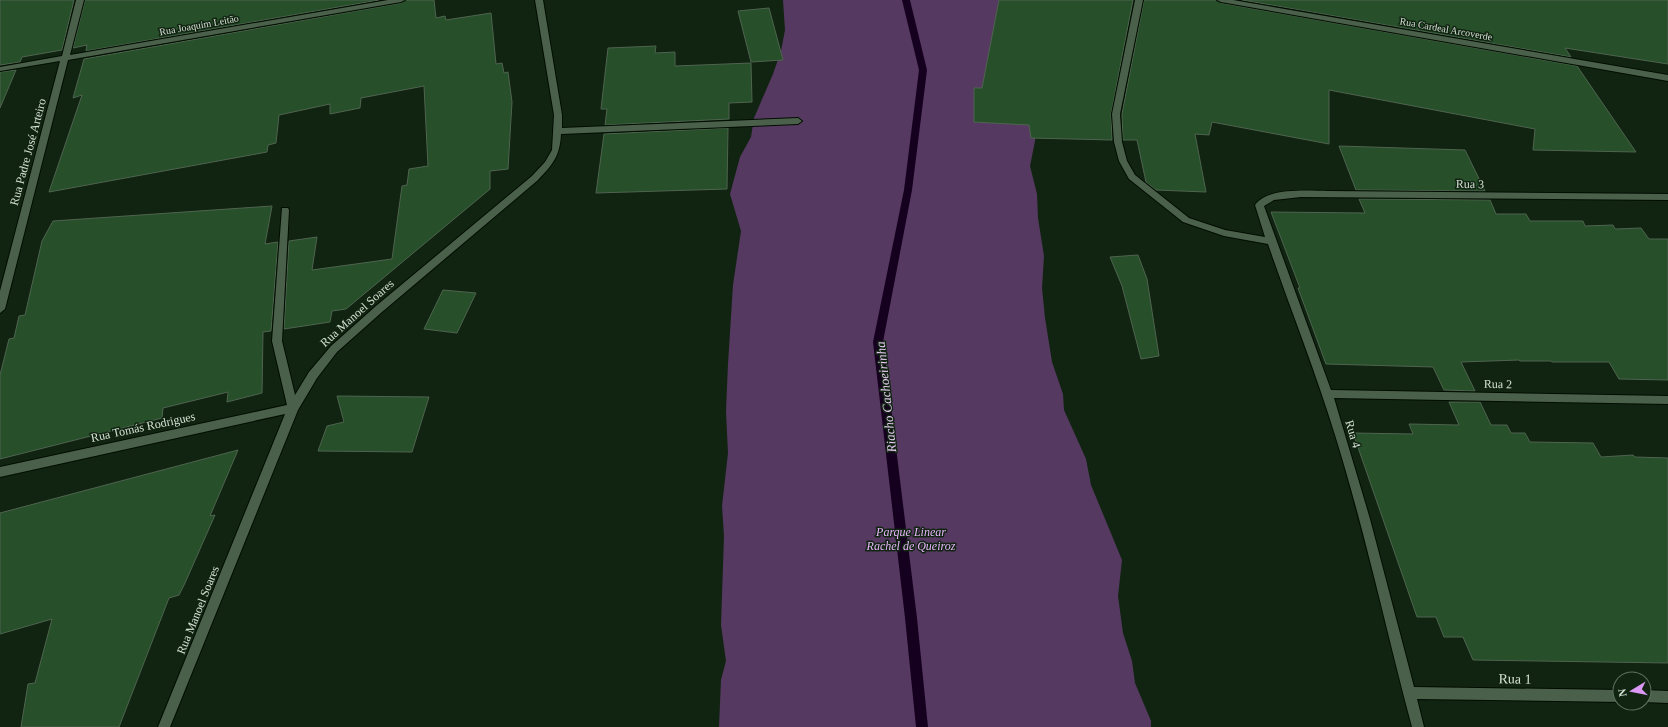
<svg xmlns="http://www.w3.org/2000/svg" width="1668" height="727" viewBox="0 0 1668 727" font-family="'Times New Roman',serif">
	<style>
		.green { fill: #563961 }
		.lines { fill: none; stroke-linecap: round; stroke-linejoin: round }
		.stream { fill: #16001f; fill-rule: evenodd }
		.building { fill: #264f2a; stroke: #4f644f }
		.minor-casing { stroke: #000d01; stroke-width: 2 }
		.minor { fill: #4b604b; fill-rule: evenodd }
		.labels { text-anchor: middle; dominant-baseline: central; stroke-width: 3; stroke-linejoin: round; paint-order: stroke }
		.far-street-label { font-size: 10px; fill: #d4e0d4; stroke: #112412 }
		.street-label { font-size: 12px; fill: #d4e0d4; stroke: #112412 }
		.park-label { font-size: 12px; font-style: italic; fill: #e7b6fb; stroke: #112412 }
		.water-label { font-size: 13px; font-style: italic; fill: #eacdf6; stroke: #112412 }
		.near-street-label { font-size: 14px; fill: #d4e0d4; stroke: #112412 }
	</style>
	<rect width="100%" height="100%" fill="#112412"/>
	<!-- green -->
	<path class="green" d="M783,0H1035L1038,92L1035,141L1030,166L1037,194L1038,218L1044,256L1042,288L1045,318L1052,362L1063,394L1064,410L1086,459L1091,485L1122,560L1118,596L1123,633L1132,661L1135,683L1151,721V727H719L721,680L726,661L721,625L724,536L722,506L728,453L726,411L728,364L733,285L741,231L730,194L740,157L751,137L754,118L773,74L781,51L785,30Z"/>
	<g class="lines">
		<!-- stream -->
		<path class="stream" d="M902,0H910L927,70L912,190L883,342L917,618L928,727H916L905,618L873,342L904,190L919,70Z"/>
	</g>
	<!-- building -->
	<path class="building" d="M0,0H74L62,50L22,57L20,62L0,65Z
		M85,0H379L86,51L87,45L73,48Z
		M406,0H434L436,18L445,16L446,20L491,13L496,64L502,63L504,73L508,72L512,102L508,169L490,171V189L346,309L332,311L330,322L284,329L289,241L317,237L312,270L392,259L402,186L407,185L409,169L428,166L424,86L361,98L360,108L330,114V104L279,115L276,143L268,145L267,152L49,192L82,95L73,98L84,59L401,3Z
		M999,0H1133L1111,114L1112,140L1031,138L1029,125L974,122V88H982Z
		M1144,0H1216L1221,3L1577,66L1636,152L1533,150L1535,129L1329,90V144L1212,122L1209,135L1195,134L1206,192L1156,190L1146,182L1137,140H1123L1122,114Z
		M1242,0H1668V64L1565,48L1571,57Z
		M769,8L783,60L751,62L738,11Z
		M656,46L655,53L675,52V66L751,63L752,102L729,103V119L605,125L607,109H601L608,48Z
		M16,70L0,108V72Z
		M728,128L727,189L596,193L604,134Z
		M1339,146L1465,150L1485,191L1356,190Z
		M1359,199L1490,200L1496,214H1526L1530,221H1583L1585,226L1613,225L1615,229L1641,228L1649,239H1668V380L1619,379L1609,362H1552L1551,361H1520L1519,360L1461,362L1475,391L1444,390L1433,367L1326,364L1298,288H1300L1271,212L1365,213Z
		M272,206L265,244L278,242L271,331L263,332L262,393L227,402L228,392L163,408L162,418L0,459V375L9,339L14,338L19,316L25,315L42,241L53,221Z
		M1138,255L1147,279L1159,356L1141,359L1122,286L1110,257Z
		M443,290L476,293L457,333L424,329Z
		M337,396L429,397L412,452L318,451L327,426L344,422Z
		M1449,402H1480L1491,425H1507L1511,433H1525L1530,442L1593,443L1601,457L1633,455L1635,457L1668,458V663L1473,660L1463,637H1444L1436,617H1417L1353,433L1413,434L1409,424L1459,425Z
		M238,450L210,516L215,515L185,583L179,595L169,598L119,727H21L28,684L35,683L52,619L0,634V513Z"/>
	<g class="lines">
		<defs>
			<path id="minor" d="M76,0H84L70,55L388,0H405L401,2L68,60L5,309L0,313V291L60,61L0,71V67L62,56Z
				M535,0H543L562,115V128L798,118L802,121L798,124L561,134C560,156 553,164 538,180L382,312L337,352L317,378L298,410L170,727H158L285,414L0,477V467L287,405L272,341L282,208H288L289,210L282,341L295,395L309,372L331,346L376,306L532,176L545,162L552,150L554,115Z
				M1135,0H1143L1120,114L1122,142L1127,161L1135,175L1189,218L1225,230L1265,237L1255,205C1267,187 1309,191 1328,191L1668,194V200L1301,197L1274,200L1264,206L1331,390L1668,396V404L1334,398L1370,519L1414,687L1620,690V702L1417,699L1424,727H1412C1386,630 1365,531 1335,435C1315,370 1290,308 1268,244L1224,236L1183,222L1129,179L1119,161L1114,142L1112,114Z
				M1217,0H1233L1668,75V81L1221,2Z
				M1644,690L1668,691V703L1644,702Z"/>
		</defs>
		<!-- minor casing -->
		<use href="#minor" class="minor-casing"/>
		<!-- minor -->
		<use href="#minor" class="minor"/>
	</g>
	<g class="labels">
		<!-- far-street labels -->
		<g class="far-street-label">
			<text transform="translate(199 25) rotate(-10)">Rua Joaquim Leitão</text>
			<text transform="translate(1446 29) rotate(10)">Rua Cardeal Arcoverde</text>
		</g>
		<!-- street labels -->
		<g class="street-label">
			<text transform="translate(28 152) rotate(-75)">Rua Padre José Arteiro</text>
			<text transform="translate(1470 184) rotate(1)">Rua 3</text>
			<text transform="translate(357 313) rotate(-42)">Rua Manoel Soares</text>
			<text transform="translate(1498 384) rotate(1)">Rua 2</text>
			<text transform="translate(143 427) rotate(-12)">Rua Tomás Rodrigues</text>
			<text transform="translate(1353 434) rotate(74)">Rua 4</text>
			<text transform="translate(198 610) rotate(-68)">Rua Manoel Soares</text>
		</g>
		<!-- park labels -->
		<g class="park-label">
			<text x="911" y="532">Parque Linear<tspan x="911" dy="14">Rachel de Queiroz</tspan></text>
		</g>
		<!-- water labels -->
		<g class="water-label">
			<text transform="translate(886 397) rotate(-96)">Riacho Cachoeirinha</text>
		</g>
		<!-- near-street labels -->
		<g class="near-street-label">
			<text transform="translate(1515 679) rotate(1)">Rua 1</text>
		</g>
	</g>
	<!-- north arrow -->
	<g transform="translate(1632 691) rotate(260)"><circle r="19" fill="#112412" stroke="#5f6f60"/>
	<path d="M0-3L7 15L0 10L-7 15Z" fill="#db99f5"/>
	<text y="-6" font-size="11" font-weight="bold" text-anchor="middle" fill="#d4e0d4">N</text>
	</g>
</svg>
